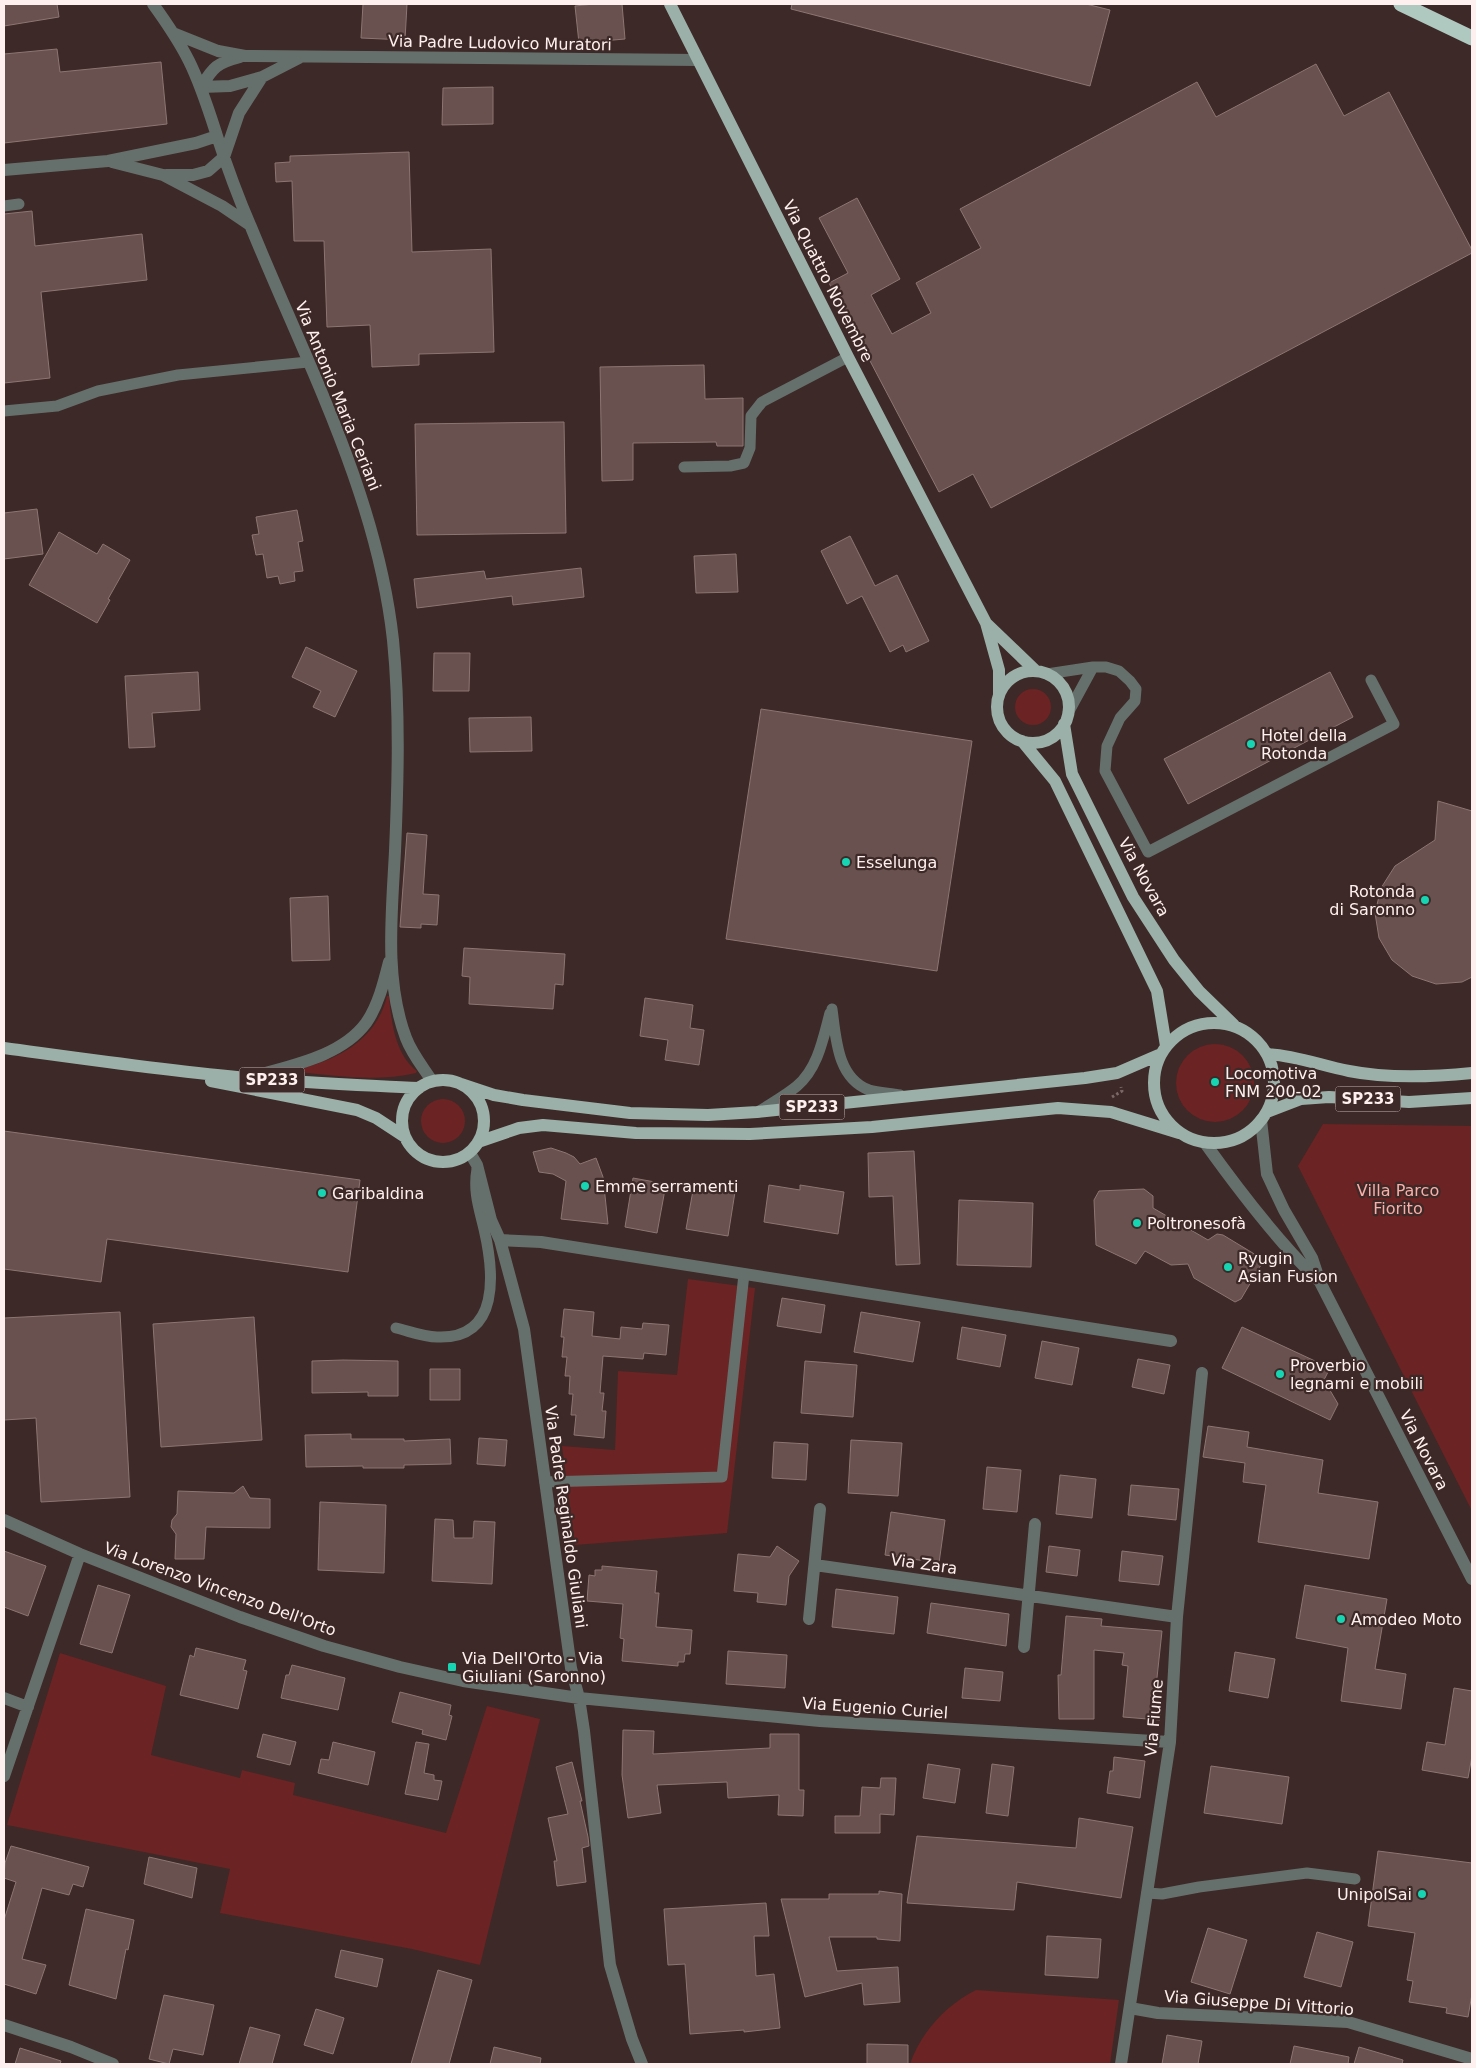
<svg xmlns="http://www.w3.org/2000/svg" width="1476" height="2068" viewBox="0 0 1476 2068" font-family="'DejaVu Sans',sans-serif">
	<style>
		.green { fill: #6b2323 }
		.building { fill: #68514f; stroke: #8d7573 }
		.lines { fill: none; stroke-linecap: round; stroke-linejoin: round }
		.path { stroke: #7a6866; stroke-width: 3; stroke-dasharray: 2.5 2.5; stroke-linecap: butt }
		.service { stroke: #65706c; stroke-width: 11 }
		.minor { stroke: #65706c; stroke-width: 12 }
		.primary { stroke: #9ab0a9; stroke-width: 12 }
		.motorway { stroke: #afc9c1; stroke-width: 15 }
		.poi-dot { fill: #16d5b3; stroke: #3d2927; stroke-width: 2 }
		.labels { text-anchor: middle; dominant-baseline: central; stroke-width: 4.5; stroke-linejoin: round; paint-order: stroke }
		.shield { fill: #3d2927; stroke: #c4b4b2; stroke-width: 1 }
		.shield-label { font-size: 15px; font-weight: bold; fill: #fef0ee }
		.street-label { font-size: 16px; fill: #fef0ee; stroke: #3d2927 }
		.poi-label { font-size: 16px; fill: #fef0ee; stroke: #3d2927; text-anchor: start }
		.park-label { font-size: 16px; fill: #f8afaa; stroke: #3d2927 }
	</style>
	<rect width="100%" height="100%" fill="#3d2927"/>
	<!-- green -->
	<path class="green" d="M1015 707a18 18 0 1 1 36 0a18 18 0 1 1-36 0Z
		M387,996H389C391,1020 395,1055 417,1071L416,1073C377,1082 338,1076 299,1072L300,1069C339,1059 377,1039 387,996Z
		M1176 1083a39 39 0 1 1 78 0a39 39 0 1 1-78 0Z
		M421 1121a22 22 0 1 1 44 0a22 22 0 1 1-44 0Z
		M1323,1124L1472,1126V1511L1298,1166Z
		M688,1279L755,1288L727,1533L575,1545L562,1446L615,1450L618,1371L677,1375Z
		M60,1653L166,1686L151,1755L240,1778L242,1770L295,1783L293,1795L446,1833L487,1706L540,1719L480,1965L412,1949L220,1913L230,1869L7,1825Z
		M976,1990L1119,2000L1110,2064H910C921,2032 946,2005 976,1990Z"/>
	<!-- building -->
	<path class="building" d="M4,4H57L59,17L4,26Z
		M363,4H407L405,40L361,38Z
		M594,4H622L625,39L579,43L575,6Z
		M792,4H1086L1110,10L1090,86L791,9Z
		M57,49L60,72L161,62L167,124L4,143V54Z
		M1316,64L1344,116L1389,92L1472,250V253L991,508L973,474L939,492L829,283L848,273L819,218L857,198L900,279L871,295L892,334L931,313L916,283L981,248L960,209L1197,82L1216,117Z
		M493,87V124L442,125L443,88Z
		M409,152L412,252L491,249L494,352L419,354V365L372,367L370,325L327,327L324,241H294L292,181L276,182L275,163L290,162V156Z
		M32,211L35,246L142,234L147,280L41,292L50,378L4,383V214Z
		M704,365L705,399L743,398V446H717L716,442L633,443V480L602,481L600,367Z
		M564,422L566,533L417,535L415,424Z
		M37,509L43,554L4,559V513Z
		M297,510L303,541L298,542L303,571L294,572L295,581L280,584L278,576L267,578L263,554L256,555L252,535L259,534L256,517Z
		M59,532L97,554L103,544L130,560L108,599L110,600L97,623L29,585Z
		M850,536L875,586L897,575L929,641L906,652L903,645L890,652L862,596L847,604L821,551Z
		M736,554L738,592L696,593L694,556Z
		M581,568L584,597L513,605L512,596L417,608L414,579L484,571L486,579Z
		M306,647L357,671L335,717L313,707L321,691L292,677Z
		M434,653H470L469,691H433Z
		M198,672L200,710L152,713L155,747L129,748L125,676Z
		M1330,672L1353,717L1188,804L1164,759Z
		M761,709L972,741L937,971L726,939Z
		M531,717L532,751L470,752L469,718Z
		M1438,801L1472,811V977L1462,982L1436,984L1412,976L1392,960L1379,938L1375,913L1381,888L1395,866L1435,840Z
		M407,833L427,835L423,894L439,895L437,925L421,924V928L400,927Z
		M328,896L330,960L292,961L290,898Z
		M464,948L565,954L563,985L555,984L553,1009L469,1004L470,977L462,976Z
		M645,998L693,1005L690,1028L704,1030L699,1065L665,1060L668,1040L640,1036Z
		M4,1131L360,1180L348,1272L107,1239L101,1282L4,1269Z
		M551,1148L566,1153L574,1157L580,1164L596,1158L603,1177L608,1224L561,1219L566,1181L553,1174L539,1172L533,1152Z
		M914,1151L920,1264L896,1265L893,1196L869,1197L868,1153Z
		M633,1178L666,1184L657,1233L625,1227Z
		M694,1185L735,1192L728,1236L686,1229Z
		M769,1185L800,1190V1185L844,1192L838,1234L764,1222Z
		M1144,1189L1153,1196V1208L1208,1240L1217,1234L1223,1235L1261,1258V1265L1241,1299L1235,1302L1194,1278L1188,1264L1171,1265L1145,1251L1136,1264L1096,1245L1094,1200L1099,1191Z
		M959,1200L1033,1203L1031,1267L957,1265Z
		M782,1298L825,1305L821,1333L777,1326Z
		M564,1309L594,1312L592,1336L620,1339L621,1327L642,1329L643,1323L669,1325L666,1355L644,1353L643,1359L603,1356L600,1393H604L602,1411H606L604,1438L574,1435L576,1415H571L573,1394H569L570,1376H565L567,1357H562L564,1337H561Z
		M120,1312L130,1497L41,1502L36,1418L4,1420V1318Z
		M861,1312L920,1322L913,1362L854,1352Z
		M254,1317L262,1440L161,1447L153,1324Z
		M962,1327L1006,1335L1000,1367L957,1359Z
		M1242,1327L1330,1368L1324,1380L1338,1404L1330,1420L1222,1368Z
		M1042,1341L1079,1348L1072,1385L1035,1378Z
		M1138,1359L1170,1365L1164,1394L1132,1387Z
		M343,1360L398,1361V1396H368V1392L312,1393V1361Z
		M805,1361L857,1365L853,1417L801,1413Z
		M430,1369H460V1400H430Z
		M1208,1426L1249,1432L1247,1447L1323,1460L1318,1493L1378,1502L1369,1559L1258,1542L1266,1485L1243,1482L1245,1463L1203,1457Z
		M351,1434V1439H404V1441L450,1439L451,1464L404,1465V1468H363V1466L306,1467L305,1435Z
		M479,1438L507,1440L505,1466L477,1464Z
		M851,1440L902,1443L898,1496L848,1493Z
		M774,1442L808,1444L806,1480L772,1478Z
		M987,1467L1021,1470L1017,1512L983,1509Z
		M1060,1475L1096,1479L1092,1518L1056,1514Z
		M1131,1485L1179,1489L1176,1520L1128,1515Z
		M243,1486L250,1498L270,1499V1528L206,1527L204,1559H175L176,1534L171,1527L172,1520L177,1514L178,1491L234,1493Z
		M320,1502L386,1505L384,1573L318,1570Z
		M891,1512L945,1520L939,1563L885,1555Z
		M435,1519L453,1520L454,1538H473L474,1521L495,1522L492,1584L432,1581Z
		M777,1546L799,1561L789,1576L786,1605L757,1602L758,1593L734,1591L738,1554L770,1557Z
		M1049,1546L1080,1550L1077,1576L1046,1572Z
		M4,1551L46,1566L28,1616L4,1607Z
		M1122,1551L1163,1556L1159,1585L1119,1581Z
		M602,1566L657,1571L655,1593H659L656,1627L692,1630L690,1654H685L684,1662H678V1666L622,1661L624,1639L620,1638L623,1604L587,1601L589,1575L595,1576V1570H602Z
		M98,1585L130,1595L112,1653L80,1644Z
		M1305,1585L1387,1599L1375,1669L1406,1674L1401,1709L1341,1701L1348,1648L1296,1638Z
		M836,1589L898,1597L894,1634L832,1627Z
		M931,1603L1009,1614L1006,1646L927,1633Z
		M1066,1616L1102,1619L1101,1626L1162,1631L1156,1687H1162L1160,1720L1123,1717L1128,1666L1122,1665L1124,1653L1094,1650V1719H1059L1058,1675H1061Z
		M196,1648L246,1660L243,1670L247,1671L238,1709L180,1695L190,1655L194,1657Z
		M728,1651L787,1655L785,1688L726,1684Z
		M1235,1652L1275,1659L1268,1698L1229,1691Z
		M292,1665L345,1678L338,1710L281,1698L286,1675H289Z
		M965,1668L1003,1672L1000,1701L962,1698Z
		M1454,1688L1472,1691V1756L1468,1778L1422,1770L1427,1742L1445,1745Z
		M400,1692L451,1705L449,1715L452,1716L446,1740L422,1734L423,1730L392,1722Z
		M623,1730L654,1731L653,1754L770,1748V1734H799V1790H804L803,1816L778,1815L779,1795L728,1798L727,1782L657,1785L661,1813L628,1818L622,1775Z
		M263,1734L296,1742L290,1765L257,1757Z
		M333,1742L375,1752L368,1785L318,1773L321,1759L329,1760Z
		M416,1742L429,1744L424,1773L434,1775V1780L442,1781L438,1800L405,1794Z
		M1114,1757L1145,1761L1140,1798L1107,1793L1110,1771H1113Z
		M572,1762L582,1801H580L588,1837L589,1846L582,1848L586,1882L557,1886L554,1861H557L548,1818L568,1814L556,1767Z
		M928,1764L960,1769L955,1803L923,1798Z
		M992,1764L1014,1767L1008,1816L986,1813Z
		M1211,1766L1289,1777L1282,1824L1204,1813Z
		M881,1778H896L894,1815L880,1814V1833H835V1816H860L862,1787L880,1788Z
		M1079,1818L1133,1827L1121,1898L1017,1882L1014,1910L907,1903L917,1836L1076,1848Z
		M11,1846L89,1867L83,1887L73,1884L69,1895L42,1888L22,1959L46,1965L36,1994L4,1984V1920L16,1882L4,1878L5,1863Z
		M1378,1851L1472,1863V1994L1468,2017L1446,2013L1447,2008L1409,2002L1413,1981L1407,1980L1415,1933L1368,1926Z
		M149,1857L197,1868L192,1898L144,1884Z
		M879,1891L902,1894L900,1941L877,1939V1937H829L837,1971L898,1967L900,2002L864,2005L862,1983L805,1997L781,1899H829V1894H879Z
		M766,1903L769,1936H754L756,1976L774,1974L780,2028L744,2032V2030L690,2034L685,1964L668,1965L664,1909Z
		M86,1909L134,1920L128,1950L126,1949L116,1999L69,1985Z
		M1208,1928L1247,1940L1230,1994L1191,1982Z
		M1317,1932L1353,1942L1341,1987L1304,1977Z
		M1047,1936L1101,1939L1098,1978L1045,1975Z
		M341,1950L383,1959L377,1987L335,1977Z
		M438,1970L472,1980L449,2064H411Z
		M164,1995L214,2005L203,2055L173,2049L169,2064L149,2059Z
		M316,2009L344,2018L333,2054L304,2045Z
		M250,2027L280,2035L272,2064H239Z
		M1167,2035L1202,2041L1198,2064H1162Z
		M867,2044L908,2045V2064H867Z
		M1294,2046L1349,2057L1348,2064H1290Z
		M494,2047L541,2058L540,2064H490Z
		M1359,2047L1403,2060L1402,2064H1354Z
		M20,2048L61,2061L60,2064H15Z"/>
	<g class="lines">
		<!-- path -->
		<path class="path" d="M1112,1097L1122,1091L1121,1087"/>
		<!-- service -->
		<path class="service" d="M4,206L19,204
			M4,411L57,406L98,391L178,375L308,362
			M684,467L730,466L744,463L750,448L751,416L762,402L848,357
			M1047,674L1093,667H1106L1119,671L1130,681L1136,689L1135,701L1120,718L1107,746L1105,771L1148,852L1394,724L1371,680
			M1068,713L1093,667
			M832,1009C836,1038 837,1078 869,1090C879,1093 890,1093 900,1095
			M758,1112C770,1104 785,1096 797,1086C818,1068 823,1039 830,1013
			M396,1328C409,1331 423,1337 437,1337C501,1340 494,1272 484,1229C479,1208 473,1191 477,1169
			M545,1482L722,1477L744,1274
			M1147,1893L1162,1894L1199,1887L1307,1873L1355,1879"/>
		<!-- minor -->
		<path class="minor" d="M153,4C166,22 179,41 189,61C201,85 209,111 217,136C227,167 238,197 251,227C306,362 377,494 393,640C400,710 398,782 395,851C392,912 384,980 406,1038C412,1054 423,1067 432,1081
			M173,33L218,51L245,56L698,60
			M201,87L230,86L262,77L299,58
			M201,87C213,67 217,63 240,57
			M112,162L163,175L222,206L250,225
			M4,170L108,161L196,143L217,136
			M166,175H193L208,171L224,157L239,113L262,77
			M248,1078C287,1066 340,1058 366,1023C378,1006 384,982 389,962
			M1261,1120L1267,1174L1284,1210L1312,1258L1320,1282L1472,1579
			M1205,1143C1238,1189 1277,1241 1318,1280
			M470,1153L477,1165L491,1220L500,1240L524,1329L571,1668L579,1698L584,1731L610,1965L632,2039L642,2064
			M500,1240L541,1242L1171,1341
			M4,1520L80,1554L240,1617L324,1646L400,1667L463,1681L579,1698L820,1721L1170,1742
			M815,1565L1177,1617
			M809,1619L820,1509
			M1024,1647L1035,1524
			M4,1698L28,1707
			M4,1776L80,1554
			M1130,2008L1158,2013L1348,2022L1472,2059
			M4,2025L71,2047L113,2064
			M1121,2064L1170,1742L1177,1617L1202,1373"/>
		<!-- primary -->
		<path class="primary" d="M670,4L848,357L986,623L999,670V696
			M987,624L1036,671
			M997 707a36 36 0 1 1 72 0a36 36 0 1 1-72 0Z
			M1064,724L1072,774L1133,897L1174,960L1199,991L1234,1025
			M1022,741L1055,781L1157,991L1166,1046
			M1154 1083a60 60 0 1 1 120 0a60 60 0 1 1-120 0Z
			M4,1048C85,1059 167,1071 248,1078C305,1083 362,1085 419,1088
			M1267,1054C1295,1055 1322,1066 1349,1071C1389,1079 1432,1077 1472,1073
			M402 1121a41 41 0 1 1 82 0a41 41 0 1 1-82 0Z
			M211,1081L357,1110L376,1118L405,1137
			M461,1084L494,1095L523,1100L630,1113L708,1115L757,1112L1085,1078L1117,1073L1161,1054
			M1267,1112L1301,1099L1329,1097L1409,1102L1472,1098
			M478,1142L519,1128L543,1125L636,1133L750,1134L872,1127L1058,1108L1111,1112L1179,1133"/>
		<!-- motorway -->
		<path class="motorway" d="M1401,4L1472,38"/>
	</g>
	<!-- markers -->
	<g class="poi-dot">
		<circle cx="1251" cy="744" r="5"/>
		<circle cx="846" cy="862" r="5"/>
		<circle cx="1425" cy="900" r="5"/>
		<circle cx="1215" cy="1082" r="5"/>
		<circle cx="585" cy="1186" r="5"/>
		<circle cx="322" cy="1193" r="5"/>
		<circle cx="1137" cy="1223" r="5"/>
		<circle cx="1228" cy="1267" r="5"/>
		<circle cx="1280" cy="1374" r="5"/>
		<circle cx="1341" cy="1619" r="5"/>
		<rect x="447" y="1662" width="10" height="10" rx="2.5"/>
		<circle cx="1422" cy="1894" r="5"/>
	</g>
	<g class="labels">
		<!-- shield labels -->
		<g class="shield">
			<rect x="239.5" y="1067.5" width="65" height="25" rx="4"/>
			<rect x="1335.5" y="1086.5" width="65" height="25" rx="4"/>
			<rect x="779.5" y="1094.5" width="65" height="25" rx="4"/>
		</g>
		<g class="shield-label">
			<text x="272" y="1080">SP233</text>
			<text x="1368" y="1099">SP233</text>
			<text x="812" y="1107">SP233</text>
		</g>
		<!-- street labels -->
		<g class="street-label">
			<text transform="translate(500 43) rotate(1)">Via Padre Ludovico Muratori</text>
			<text transform="translate(828 281) rotate(63)">Via Quattro Novembre</text>
			<text transform="translate(338 396) rotate(68)">Via Antonio Maria Ceriani</text>
			<text transform="translate(1144 877) rotate(61)">Via Novara</text>
			<text transform="translate(1424 1450) rotate(63)">Via Novara</text>
			<text transform="translate(566 1517) rotate(82)">Via Padre Reginaldo Giuliani</text>
			<text transform="translate(924 1564) rotate(8)">Via Zara</text>
			<text transform="translate(220 1589) rotate(20)">Via Lorenzo Vincenzo Dell'Orto</text>
			<text transform="translate(875 1708) rotate(4)">Via Eugenio Curiel</text>
			<text transform="translate(1154 1718) rotate(-85)">Via Fiume</text>
			<text transform="translate(1259 2003) rotate(4)">Via Giuseppe Di Vittorio</text>
		</g>
		<!-- poi labels -->
		<g class="poi-label">
			<text x="1261" y="735">Hotel della<tspan x="1261" dy="18">Rotonda</tspan></text>
			<text x="856" y="862">Esselunga</text>
			<text x="1415" y="891" text-anchor="end">Rotonda<tspan x="1415" dy="18">di Saronno</tspan></text>
			<text x="1225" y="1073">Locomotiva<tspan x="1225" dy="18">FNM 200-02</tspan></text>
			<text x="595" y="1186">Emme serramenti</text>
			<text x="332" y="1193">Garibaldina</text>
			<text x="1147" y="1223">Poltronesofà</text>
			<text x="1238" y="1258">Ryugin<tspan x="1238" dy="18">Asian Fusion</tspan></text>
			<text x="1290" y="1365">Proverbio<tspan x="1290" dy="18">legnami e mobili</tspan></text>
			<text x="1351" y="1619">Amodeo Moto</text>
			<text x="462" y="1658">Via Dell'Orto - Via<tspan x="462" dy="18">Giuliani (Saronno)</tspan></text>
			<text x="1412" y="1894" text-anchor="end">UnipolSai</text>
		</g>
		<!-- park labels -->
		<g class="park-label">
			<text x="1398" y="1190">Villa Parco<tspan x="1398" dy="18">Fiorito</tspan></text>
		</g>
	</g>
	<!-- border -->
	<rect width="1476" height="2068" fill="none" stroke="#fef0ee" stroke-width="10"/>
</svg>
